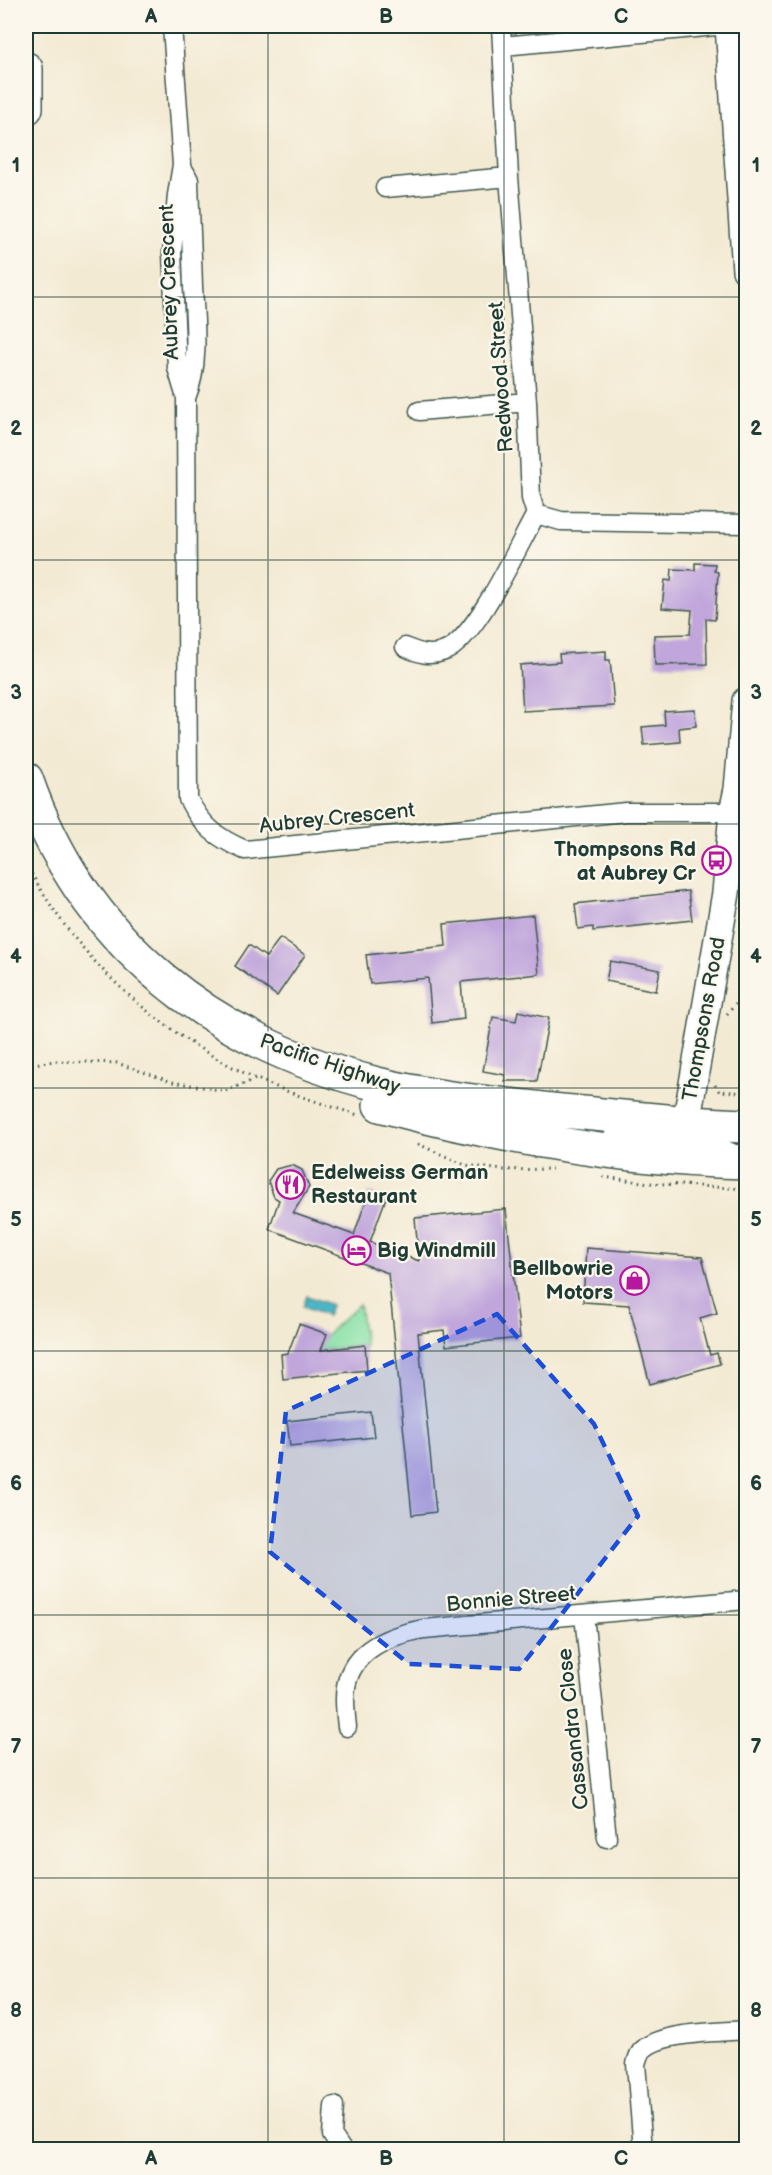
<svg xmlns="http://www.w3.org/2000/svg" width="772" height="2175" viewBox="0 0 772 2175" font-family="'Balsamiq Sans',sans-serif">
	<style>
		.green { fill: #87e1a6; stroke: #538f6d; stroke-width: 1.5 }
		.water { fill: #4bb7c6; stroke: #357a7d; stroke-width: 1.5 }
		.building { fill: #c0a6db }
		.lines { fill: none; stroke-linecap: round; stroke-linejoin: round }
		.street-casing { stroke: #3f574c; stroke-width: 21 }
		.secondary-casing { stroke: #3f574c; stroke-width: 30 }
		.highway-casing { stroke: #3f574c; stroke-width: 36 }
		.path { stroke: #3f574c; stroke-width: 3; stroke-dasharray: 1.5 4.5; stroke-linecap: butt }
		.street { stroke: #fff; stroke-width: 18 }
		.secondary { stroke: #fff; stroke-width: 27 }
		.highway { stroke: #fff; stroke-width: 33 }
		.marked { fill: #1d4ed8; fill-opacity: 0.2; stroke: #1d4ed8; stroke-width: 4.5; stroke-dasharray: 12 8; stroke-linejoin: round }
		.grid { fill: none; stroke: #1f3d34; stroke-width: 1.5; stroke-opacity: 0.55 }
		.labels { text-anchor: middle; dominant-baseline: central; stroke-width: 4.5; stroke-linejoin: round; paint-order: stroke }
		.street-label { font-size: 21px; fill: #1f3d34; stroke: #fbf7ec }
		.poi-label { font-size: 21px; font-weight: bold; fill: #1f3d34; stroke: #fbf7ec; text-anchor: end }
		.neatline { fill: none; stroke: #1f3d34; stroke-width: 2 }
		.grid-label { font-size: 20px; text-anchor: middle; font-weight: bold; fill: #1f3d34 }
	</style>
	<rect width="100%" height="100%" fill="#fbf7ec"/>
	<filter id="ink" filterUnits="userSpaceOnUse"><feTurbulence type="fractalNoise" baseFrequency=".0167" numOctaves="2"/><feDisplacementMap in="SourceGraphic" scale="12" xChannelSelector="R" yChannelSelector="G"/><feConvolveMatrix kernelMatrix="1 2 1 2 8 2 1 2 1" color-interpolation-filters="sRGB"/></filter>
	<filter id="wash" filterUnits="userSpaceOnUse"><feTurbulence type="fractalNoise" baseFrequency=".008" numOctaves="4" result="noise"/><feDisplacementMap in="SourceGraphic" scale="24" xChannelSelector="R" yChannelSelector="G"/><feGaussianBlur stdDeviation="1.35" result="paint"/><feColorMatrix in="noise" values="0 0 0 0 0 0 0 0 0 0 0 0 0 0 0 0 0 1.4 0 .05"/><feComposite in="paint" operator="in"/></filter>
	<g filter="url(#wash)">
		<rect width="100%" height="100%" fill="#f3ead3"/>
		<!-- green -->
		<path class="green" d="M359,1304L365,1345L313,1351L327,1334Z"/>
		<!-- water -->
		<path class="water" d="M307,1296L331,1305L327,1316L303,1307Z"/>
		<g id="blocks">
			<!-- building -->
			<path class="building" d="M695,563L715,564L714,571L718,572L715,620L706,619L707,664L655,665L654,635L690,634L692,610L662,608L665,580L671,581L672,569L695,570Z
				M606,651V660H610L614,706L523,711L520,665L560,662L559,654Z
				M695,709L696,726L679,728L680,742L644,745L642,727L665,725L664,711Z
				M688,891L692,920L593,931V927L578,929L575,904Z
				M533,915L539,974L461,982L464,1019L432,1023L428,978L370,984L366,955L446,946L444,924Z
				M280,938L305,955L277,996L235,966L249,945L266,957Z
				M610,961L660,970L656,991L606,981Z
				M518,1011L549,1018L537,1081H505V1075L483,1071L493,1017L516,1021Z
				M292,1165L302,1170L309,1187L293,1213L354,1235L369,1192L386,1198L370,1242L419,1261L415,1218L506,1209L520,1338L446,1346L444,1330L418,1333L436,1512L412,1515L388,1273L269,1229L279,1200L274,1197L268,1181L276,1169Z
				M586,1248L702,1257L717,1313L700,1318L710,1355L717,1353L720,1364L650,1384L629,1305L583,1302Z
				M299,1324L327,1334L321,1350L365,1345L367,1370L283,1379L281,1354L288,1353Z
				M371,1412L374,1437L290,1446L287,1421Z"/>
		</g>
	</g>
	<g filter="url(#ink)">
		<use href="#blocks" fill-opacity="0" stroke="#3f574c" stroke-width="1.5"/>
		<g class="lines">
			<defs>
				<path id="street" d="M172,26L182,165L177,195L172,253L177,368L186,398L188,799C202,826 217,838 245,850L626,812H733
					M501,26L509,177L527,402L531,498L536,514
					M503,46L716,26
					M185,172L189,180C190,216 192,251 193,287C195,323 200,365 186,398
					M385,188L509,177
					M419,411L527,402
					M536,514L561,521L746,524
					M405,647C418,653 430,657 445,651C476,639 518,546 536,514
					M584,1615L607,1838
					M347,1727C346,1718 345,1708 345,1699C345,1652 385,1636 424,1629L746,1600
					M334,2106L332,2135L342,2150
					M643,2150L636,2064C638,2057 639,2052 645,2048C663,2032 722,2032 746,2030"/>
				<path id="secondary" d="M729,26L746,270
					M617,1139H660L686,1124
					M734,1159L696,1141L692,1137L686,1124L726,893L733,812L738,789L746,701"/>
				<path id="highway" d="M26,69V108
					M26,779C83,943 211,1042 377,1084C434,1098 493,1103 552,1110C617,1116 681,1124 746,1126
					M380,1105C500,1137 622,1159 746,1162"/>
			</defs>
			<!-- street casing -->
			<use href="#street" class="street-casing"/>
			<!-- secondary casing -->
			<use href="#secondary" class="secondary-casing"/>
			<!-- highway casing -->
			<use href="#highway" class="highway-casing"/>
			<!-- path -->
			<path class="path" d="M26,863C74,957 159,1034 255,1078C288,1093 323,1104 358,1115
				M740,936L746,951
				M727,1014L746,993
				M26,1065L55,1061L117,1063L172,1082L225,1091L256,1079
				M715,1085L719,1091L746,1093
				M418,1144L465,1165L503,1170L552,1169
				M603,1177L650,1183L746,1189"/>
			<!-- street -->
			<use href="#street" class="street"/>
			<!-- secondary -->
			<use href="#secondary" class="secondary"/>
			<!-- highway -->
			<use href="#highway" class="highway"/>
		</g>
	</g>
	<!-- marked area -->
	<path class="marked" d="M497,1314L594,1424L638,1516L519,1669L409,1664L270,1552L286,1411Z"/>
	<!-- grid -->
	<path class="grid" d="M268,26V2150M504,26V2150M26,297H746M26,560H746M26,824H746M26,1088H746M26,1351H746M26,1615H746M26,1878H746"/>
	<!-- icons -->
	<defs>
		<symbol id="bus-ring" viewBox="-11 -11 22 22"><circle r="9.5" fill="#fbf7ec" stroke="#b5179e" stroke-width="1.5"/><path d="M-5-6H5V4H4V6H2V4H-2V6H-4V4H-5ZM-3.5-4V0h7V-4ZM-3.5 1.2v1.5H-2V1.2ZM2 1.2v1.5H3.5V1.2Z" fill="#b5179e"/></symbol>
		<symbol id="restaurant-ring" viewBox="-11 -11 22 22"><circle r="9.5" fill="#fbf7ec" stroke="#b5179e" stroke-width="1.5"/><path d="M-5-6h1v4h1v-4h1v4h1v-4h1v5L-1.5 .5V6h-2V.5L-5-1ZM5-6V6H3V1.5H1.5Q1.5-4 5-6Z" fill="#b5179e"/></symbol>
		<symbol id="hotel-ring" viewBox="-11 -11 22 22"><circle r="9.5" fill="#fbf7ec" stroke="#b5179e" stroke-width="1.5"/><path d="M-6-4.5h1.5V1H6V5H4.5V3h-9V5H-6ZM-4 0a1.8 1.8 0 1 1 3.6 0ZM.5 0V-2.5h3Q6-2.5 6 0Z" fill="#b5179e"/></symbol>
		<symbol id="shop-ring" viewBox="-11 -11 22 22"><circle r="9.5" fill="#fbf7ec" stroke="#b5179e" stroke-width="1.5"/><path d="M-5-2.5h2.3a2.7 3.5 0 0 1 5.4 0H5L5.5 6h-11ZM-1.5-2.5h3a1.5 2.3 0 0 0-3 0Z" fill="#b5179e"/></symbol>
	</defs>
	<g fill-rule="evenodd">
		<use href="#bus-ring" x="700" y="844" width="33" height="33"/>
		<use href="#restaurant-ring" x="274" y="1168" width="33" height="33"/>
		<use href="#hotel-ring" x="340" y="1234" width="33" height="33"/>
		<use href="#shop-ring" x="618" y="1264" width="33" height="33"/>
	</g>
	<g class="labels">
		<!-- street labels -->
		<g class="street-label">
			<text transform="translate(169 282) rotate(-92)">Aubrey Crescent</text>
			<text transform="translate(501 377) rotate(-94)">Redwood Street</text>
			<text transform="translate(337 818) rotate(-6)">Aubrey Crescent</text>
			<text transform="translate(704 1019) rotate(-80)">Thompsons Road</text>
			<text transform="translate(330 1064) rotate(19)">Pacific Highway</text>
			<text transform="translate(511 1599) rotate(-5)">Bonnie Street</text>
			<text transform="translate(573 1729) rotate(-96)">Cassandra Close</text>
		</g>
		<!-- poi labels -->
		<g class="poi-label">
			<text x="696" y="849">Thompsons Rd<tspan x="696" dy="24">at Aubrey Cr</tspan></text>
			<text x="311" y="1172" text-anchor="start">Edelweiss German<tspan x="311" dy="24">Restaurant</tspan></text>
			<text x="377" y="1250" text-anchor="start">Big Windmill</text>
			<text x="613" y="1268">Bellbowrie<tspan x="613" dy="24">Motors</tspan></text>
		</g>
	</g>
	<!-- margin -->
	<rect width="772" height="2175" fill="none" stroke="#fbf7ec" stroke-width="66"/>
	<rect x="33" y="33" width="706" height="2109" class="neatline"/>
	<g class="grid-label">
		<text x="151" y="23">A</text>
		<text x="386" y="23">B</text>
		<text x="621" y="23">C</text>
		<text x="16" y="172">1</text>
		<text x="756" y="172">1</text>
		<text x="16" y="435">2</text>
		<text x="756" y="435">2</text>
		<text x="16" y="699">3</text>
		<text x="756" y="699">3</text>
		<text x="16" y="963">4</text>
		<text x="756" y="963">4</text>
		<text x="16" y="1226">5</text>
		<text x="756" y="1226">5</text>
		<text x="16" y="1490">6</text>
		<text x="756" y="1490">6</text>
		<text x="16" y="1753">7</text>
		<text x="756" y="1753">7</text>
		<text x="16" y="2017">8</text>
		<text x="756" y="2017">8</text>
		<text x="151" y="2165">A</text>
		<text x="386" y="2165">B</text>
		<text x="621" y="2165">C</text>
	</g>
</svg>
